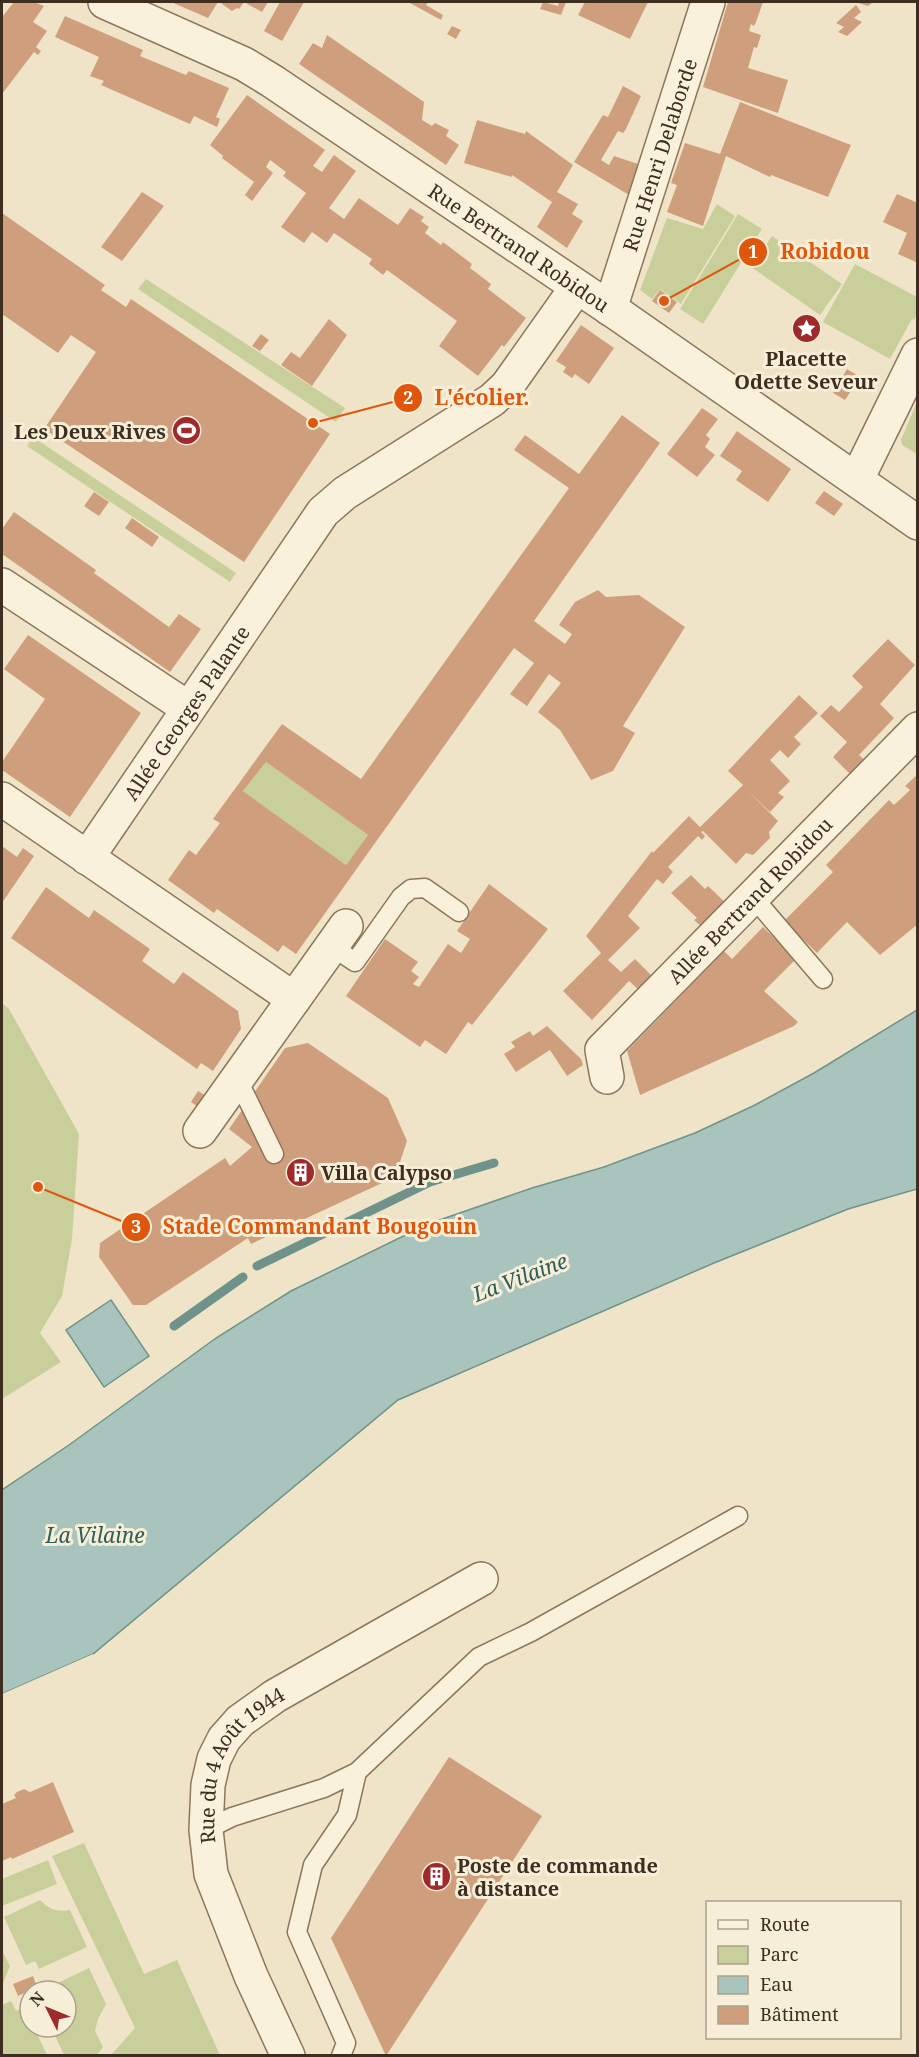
<svg xmlns="http://www.w3.org/2000/svg" width="919" height="2057" viewBox="0 0 919 2057" font-family="'Noto Serif',serif">
	<style>
		.green { fill: #c9cf9b }
		.water { fill: #a9c4bc; stroke: #6f938a; stroke-width: 1.5 }
		.pier { fill: #f0e4c8 }
		.lines { fill: none; stroke-linecap: round; stroke-linejoin: round }
		.stream { stroke: #6f938a; stroke-width: 9 }
		.building { fill: #cf9f7d; fill-rule: evenodd }
		.service-casing { stroke: #8d765c; stroke-width: 21 }
		.minor-casing { stroke: #8d765c; stroke-width: 36 }
		.service { stroke: #faf1dc; stroke-width: 18 }
		.minor { stroke: #faf1dc; stroke-width: 33 }
		.labels { text-anchor: middle; dominant-baseline: central; stroke-width: 6; stroke-linejoin: round; paint-order: stroke }
		.street-label { font-size: 20px; fill: #3d2e20; stroke: #f7eed8 }
		.poi-label { font-size: 20px; font-weight: bold; fill: #3d2e20; stroke: #f7eed8; text-anchor: start }
		.water-label { font-size: 21px; font-style: italic; fill: #2f5d5a; stroke: #f7eed8 }
		.leader { fill: none; stroke: #df570d; stroke-width: 2 }
		.callout-dot { fill: #df570d; stroke: #f7eed8; stroke-width: 2 }
		.mark-label { font-size: 18px; text-anchor: middle; font-weight: bold; fill: #fff }
		.callout-label { font-size: 21px; text-anchor: middle; font-weight: bold; fill: #df570d; stroke: #f7eed8; stroke-width: 6; stroke-linejoin: round; paint-order: stroke }
	</style>
	<rect width="100%" height="100%" fill="#f0e4c8"/>
	<!-- green -->
	<path class="green" d="M717,204L735,216L681,304L660,289L652,299L640,290L667,218L703,229Z
		M738,214L762,229L703,324L680,309Z
		M772,236L842,284L820,315L751,267Z
		M855,264L917,297V315L914,320L912,319L890,359L823,322Z
		M146,279L345,408L336,422L138,289Z
		M917,402H918L917,454L902,445L901,440Z
		M33,437L236,573L230,582L27,446Z
		M266,762L368,835L346,865L243,791Z
		M2,1003L9,1009L79,1134L72,1239L62,1296L40,1333L61,1362L2,1399Z
		M84,1843L144,1974L177,1960L220,2055H111L135,2028L52,1856Z
		M48,1860L57,1884L2,1906V1879Z
		M40,1900C50,1910 56,1912 70,1910L87,1947L39,1969L35,1961L26,1965L4,1917Z
		M2,1950L10,1966L2,1986Z
		M89,1968L106,2004L98,2019L95,2031L103,2047L97,2055H64L51,2027H66V1991H46L45,1989Z
		M11,2001L16,2011L25,2007L30,2018V2027H34L47,2055H2V2005Z"/>
	<!-- water -->
	<path class="water" d="M917,1010V1189L848,1209L714,1263L398,1400L93,1654L2,1694V1490L69,1445L216,1338L291,1291L428,1224L532,1188L604,1167L695,1133L753,1106L814,1073Z
		M111,1300L149,1356L104,1387L66,1330Z"/>
	<!-- pier -->
	<path class="pier" d="M93,1654L94,1656L2,1697V1694Z"/>
	<g class="lines">
		<!-- stream -->
		<path class="stream" d="M257,1266L430,1182L494,1163
			M174,1326L243,1277"/>
	</g>
	<!-- building -->
	<path class="building" d="M14,2H34L44,6L33,22L47,31L36,47L41,51L38,55L34,52L2,94V17Z
		M171,2H218L208,18Z
		M221,2H268L262,12L244,2L239,9L237,8L232,11L222,4Z
		M280,2H304L282,41L264,31Z
		M408,2H428L426,5L443,15L441,20Z
		M543,2L558,6L559,2H566L561,15L540,9Z
		M585,2H648L630,39L578,15Z
		M728,2H763L756,22L754,26L751,24L749,31L761,35L757,48L754,47L748,68L788,80L778,113L703,87Z
		M855,2H873L868,6Z
		M856,5L861,12L854,18L862,22L847,36L838,32L844,27L836,23Z
		M65,16L143,50L140,56L186,75L189,71L229,88L216,117L220,119L217,127L194,116L190,124L101,85L104,81L90,76L99,57L55,37Z
		M452,26L461,30L456,39L447,34Z
		M327,35L424,102L422,120L432,126L435,123L449,130L446,136L459,145L446,165L299,64L313,43L322,48Z
		M623,86L641,96L626,129L623,133L618,131L601,160L609,165L614,156L638,164L629,195L574,162L603,115L608,117Z
		M247,95L325,150L313,166L322,172L334,155L356,171L329,208L344,219L359,198L398,225L410,208L424,217L421,221L429,227L425,233L441,245L443,242L472,264L470,268L491,284L488,289L526,318L504,347L502,345L478,376L439,346L457,321L387,270L383,275L369,264L372,259L334,233L327,243L312,232L304,243L281,227L306,193L283,176L286,172L270,160L266,167L273,173L252,201L245,195L254,182L222,158L223,156L210,145Z
		M740,102L851,145L828,197L771,175L770,177L726,156L703,226L667,212L677,185L671,183L685,143L720,154Z
		M477,120L525,134L526,131L573,165L557,192L578,204L572,214L583,221L567,248L537,227L552,202L512,175V177L464,163Z
		M142,192L164,206L122,261L101,247Z
		M897,194L918,203V263L898,254L907,233L883,222Z
		M2,213L105,285L101,290L126,307L131,299L330,434L244,562L44,429L96,352L71,335L58,353L2,314Z
		M660,290L677,302L669,313L652,301Z
		M329,319L347,335L312,386L281,365L291,352L300,358Z
		M581,325L614,348L589,384L575,374L572,378L563,372L566,367L556,361Z
		M261,334L269,340L260,351L252,346Z
		M847,369L860,377L845,400L833,393Z
		M702,408L718,419L706,435L710,439L705,447L715,455L697,477L667,454Z
		M622,415L660,443L534,621L565,644L572,634L559,625L575,602L598,590L606,597L639,595L685,627L623,726L635,733L613,771L591,780L560,730L538,712L561,683L549,674L527,706L510,694L534,663L514,648L296,954L283,945L278,952L217,909L214,913L168,880L189,850L196,855L220,823L213,819L282,724L361,779L569,488L514,450L525,435L579,474ZM266,762L368,835L346,865L243,791Z
		M737,431L791,469L768,502L736,480L742,471L720,456Z
		M824,491L843,504L834,516L815,503Z
		M94,492L109,502L99,516L84,506Z
		M14,512L96,570L94,573L169,627L179,614L201,629L170,672L2,554V529Z
		M132,518L159,537L152,547L125,528Z
		M28,635L141,713L70,817L2,770V762L45,699L4,669Z
		M888,639L915,665L880,704L894,718L859,755L869,764L855,779L833,757L847,742L820,716L831,705L839,712L863,687L852,676Z
		M799,695L818,713L794,737L801,744L788,758L780,750L770,760L790,781L778,793L784,797L770,812L748,791L778,821L769,832L770,838L753,855L746,853L736,864L703,831L701,832L705,836L702,840L698,836L668,867L673,872L663,884L657,879L628,916L640,928L608,960L621,972L635,959L657,981L643,994L629,981L592,1020L563,991L601,953L586,936L652,851L653,853L689,816L700,827L743,785L728,771Z
		M918,774V924L880,955L847,922L817,953L784,921L833,872L826,865L889,800L894,805L910,790L905,786Z
		M2,846L17,857L23,848L34,856L2,903Z
		M691,875L705,889L708,886L729,906L705,930L694,920L697,918L671,893Z
		M489,884L548,929L472,1025L468,1022L446,1054L425,1040L420,1047L346,996L385,939L418,962L411,971L419,977L413,984L419,987L448,944L461,953L470,939L457,931Z
		M46,887L89,918L94,910L150,949L142,961L174,984L183,972L238,1011L241,1029L213,1071L201,1063L197,1069L11,938Z
		M763,927L796,959L764,991L798,1022L794,1026L640,1095L627,1051L724,951L732,959Z
		M547,1026L581,1059L583,1065L567,1076L550,1050L516,1072L504,1054L515,1047L511,1042L530,1031L533,1036Z
		M308,1043L388,1098L407,1141L395,1177L251,1244L248,1238L146,1305H133L99,1257L100,1243L225,1158L230,1166L252,1147L229,1129L285,1048Z
		M198,1091L206,1096L198,1107L191,1102Z
		M449,1757L542,1816L386,2056L331,1938Z
		M53,1782L74,1832L12,1859L11,1857L2,1861V1804L16,1798L14,1795L17,1792L24,1789L30,1792Z
		M33,1976L37,1987L18,1996L13,1984Z"/>
	<g class="lines">
		<defs>
			<path id="service" d="M753,897L823,979
				M331,946L355,962L401,897L411,889L425,888L459,912
				M237,1078L274,1154
				M206,1830L232,1817L324,1788L357,1772L479,1657L531,1632L738,1516
				M341,2056L346,2043L297,1932L313,1865L347,1815L357,1772"/>
			<g id="minor">
				<path id="s1" d="M105,2L244,64L272,81L621,316L918,523"/>
				<path id="s2" d="M610,309L708,2"/>
				<path d="M857,479L918,355"/>
				<path d="M2,585L188,708"/>
				<path d="M2,799L294,999"/>
				<path id="s3" d="M87,858L323,512L345,493L492,400L507,386L577,287"/>
				<path id="s4" d="M607,1077L602,1050L918,729"/>
				<path d="M200,1131L346,926"/>
				<path id="s5" d="M288,2056L251,1976L211,1874L206,1830L208,1785L214,1759L224,1739L240,1721L275,1696L481,1579"/>
			</g>
		</defs>
		<!-- service casing -->
		<use href="#service" class="service-casing"/>
		<!-- minor casing -->
		<use href="#minor" class="minor-casing"/>
		<!-- service -->
		<use href="#service" class="service"/>
		<!-- minor -->
		<use href="#minor" class="minor"/>
	</g>
	<!-- icons -->
	<defs>
		<symbol id="sight-disc" viewBox="-11 -11 22 22"><circle r="9.5" fill="#9e2a2b" stroke="#f7eed8"/><path d="M0-6L1.8-2.2L6-1.7L2.9 1.2L3.7 5.4L0 3.3L-3.7 5.4L-2.9 1.2L-6-1.7L-1.8-2.2Z" fill="#fff"/></symbol>
		<symbol id="stadium-disc" viewBox="-11 -11 22 22"><circle r="9.5" fill="#9e2a2b" stroke="#f7eed8"/><path d="M0-5a6.5 5 0 1 0 0 10a6.5 5 0 1 0 0-10ZM-3.5-1.8h7v3.6h-7Z" fill="#fff"/></symbol>
		<symbol id="building-disc" viewBox="-11 -11 22 22"><circle r="9.5" fill="#9e2a2b" stroke="#f7eed8"/><path d="M-4-6H4V6H1V3H-1V6H-4ZM-2.5-4.3h1.7v1.8h-1.7ZM.8-4.3h1.7v1.8H.8ZM-2.5-1h1.7V.8h-1.7ZM.8-1h1.7V.8H.8Z" fill="#fff"/></symbol>
	</defs>
	<g fill-rule="evenodd">
		<use href="#sight-disc" x="790" y="312" width="33" height="33"/>
		<use href="#stadium-disc" x="170" y="414" width="33" height="33"/>
		<use href="#building-disc" x="284" y="1156" width="33" height="33"/>
		<use href="#building-disc" x="420" y="1860" width="33" height="33"/>
	</g>
	<g class="labels">
		<!-- street labels -->
		<g class="street-label">
			<text stroke="none"><textPath href="#s2" startOffset="162">Rue Henri Delaborde</textPath></text>
			<text stroke="none"><textPath href="#s1" startOffset="483">Rue Bertrand Robidou</textPath></text>
			<text stroke="none"><textPath href="#s3" startOffset="176">Allée Georges Palante</textPath></text>
			<text stroke="none"><textPath href="#s4" startOffset="238">Allée Bertrand Robidou</textPath></text>
			<text stroke="none"><textPath href="#s5" startOffset="320">Rue du 4 Août 1944</textPath></text>
		</g>
		<!-- poi labels -->
		<g class="poi-label">
			<text x="806" y="358" text-anchor="middle">Placette<tspan x="806" dy="23">Odette Seveur</tspan></text>
			<text x="166" y="431" text-anchor="end">Les Deux Rives</text>
			<text x="321" y="1172">Villa Calypso</text>
			<text x="457" y="1865">Poste de commande<tspan x="457" dy="23">à distance</tspan></text>
		</g>
		<!-- water labels -->
		<g class="water-label">
			<text transform="translate(520 1277) rotate(-21)">La Vilaine</text>
			<text x="95" y="1535">La Vilaine</text>
		</g>
	</g>
	<!-- callouts -->
	<path class="leader" d="M664 301L753 252M313 423L408 398M38 1187L136 1227"/>
	<g class="callout-dot">
		<circle cx="664" cy="301" r="6"/>
		<circle cx="313" cy="423" r="6"/>
		<circle cx="38" cy="1187" r="6"/>
		<circle cx="753" cy="252" r="15"/>
		<circle cx="408" cy="398" r="15"/>
		<circle cx="136" cy="1227" r="15"/>
	</g>
	<g class="mark-label">
		<text x="753" y="258">1</text>
		<text x="408" y="404">2</text>
		<text x="136" y="1233">3</text>
	</g>
	<g class="callout-label">
		<text x="825" y="259">Robidou</text>
		<text x="482" y="405">L'écolier.</text>
		<text x="320" y="1234">Stade Commandant Bougouin</text>
	</g>
	<!-- border -->
	<rect width="919" height="2057" fill="none" stroke="#3d2e20" stroke-width="6"/>
	<!-- legend -->
	<rect x="706" y="1901" width="195" height="138" fill="#f7eed8" stroke="#ada18e" stroke-width="1.5"/>
	<rect x="718" y="1920" width="30" height="9" fill="#faf1dc" stroke="#ada18e" stroke-width="1.5"/>
	<text x="760" y="1931" font-size="18" fill="#3d2e20">Route</text>
	<rect x="718" y="1946" width="30" height="18" fill="#c9cf9b" stroke="#ada18e" stroke-width="1.5"/>
	<text x="760" y="1961" font-size="18" fill="#3d2e20">Parc</text>
	<rect x="718" y="1976" width="30" height="18" fill="#a9c4bc" stroke="#ada18e" stroke-width="1.5"/>
	<text x="760" y="1991" font-size="18" fill="#3d2e20">Eau</text>
	<rect x="718" y="2006" width="30" height="18" fill="#cf9f7d" stroke="#ada18e" stroke-width="1.5"/>
	<text x="760" y="2021" font-size="18" fill="#3d2e20">Bâtiment</text>
	<!-- north arrow -->
	<g transform="translate(48 2009) rotate(313)"><circle r="28" fill="#f7eed8" stroke="#ada18e" stroke-width="1.5"/>
	<path d="M0-4.5L10 22L0 15L-10 22Z" fill="#9e2a2b"/>
	<text y="-9" font-size="16" font-weight="bold" text-anchor="middle" fill="#3d2e20">N</text>
	</g>
</svg>
